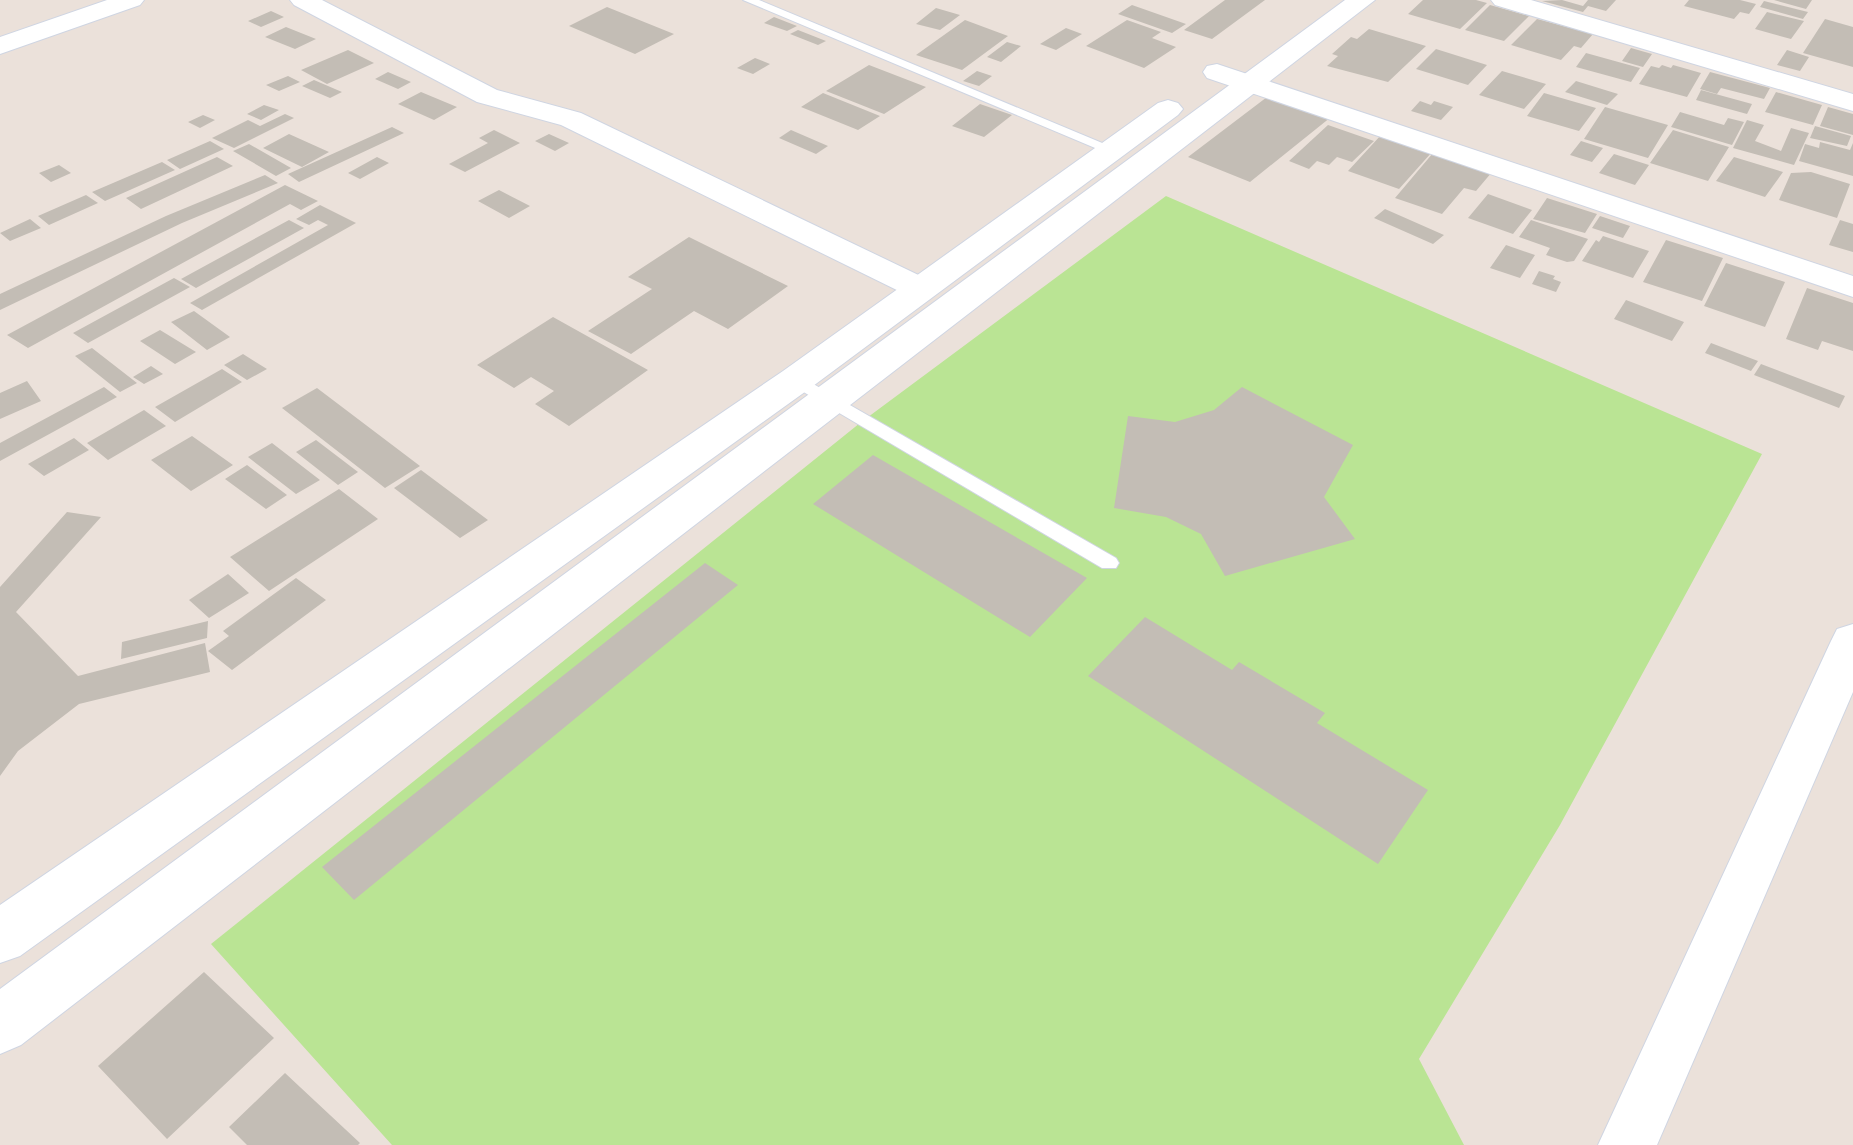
<svg xmlns="http://www.w3.org/2000/svg" width="1853" height="1145" viewBox="0 0 1853 1145" font-family="'PT Sans',sans-serif">
	<style>
		.green { fill: #bae494 }
		.building { fill: #c3bdb5 }
		.lines { fill: none; stroke-linecap: round; stroke-linejoin: round }
		.lane-casing { stroke: #cfd5e2; stroke-width: 2 }
		.street-casing { stroke: #cfd5e2; stroke-width: 2 }
		.secondary-casing { stroke: #cfd5e2; stroke-width: 2 }
		.lane { fill: #fff; fill-rule: evenodd }
		.street { fill: #fff; fill-rule: evenodd }
		.secondary { fill: #fff; fill-rule: evenodd }
	</style>
	<rect width="100%" height="100%" fill="#ebe1da"/>
	<!-- green -->
	<path class="green" d="M1166,196L1762,454L1560,825L1419,1059L1464,1145H392L211,944L860,423Z"/>
	<!-- building -->
	<path class="building" d="M1225,0H1265L1212,39L1184,30Z
		M1423,0H1476L1487,3L1460,29L1408,14Z
		M1562,0L1583,6L1588,0H1616L1606,11L1588,6L1583,12L1542,1Z
		M1689,0H1740L1756,4L1749,14L1740,12L1734,19L1684,6Z
		M1774,0H1812L1806,9Z
		M1764,1L1808,12L1803,19L1760,7Z
		M1132,5L1186,24L1172,33L1118,14Z
		M1490,5L1529,16L1504,41L1465,30Z
		M607,7L674,34L635,54L569,26Z
		M936,8L960,15L940,30L916,24Z
		M271,11L284,17L261,27L248,21Z
		M1767,12L1804,21L1791,39L1755,29Z
		M774,17L797,26L787,31L764,23Z
		M1537,19L1593,34L1581,48L1574,46L1561,60L1511,45Z
		M1825,19L1853,27V67L1803,53Z
		M965,20L1008,36L962,70L916,55Z
		M1127,20L1161,32L1152,38L1176,47L1144,68L1086,46Z
		M286,27L316,39L295,49L265,37Z
		M1066,28L1082,34L1056,50L1040,44Z
		M1369,29L1426,46L1388,82L1327,66L1338,56L1332,54L1351,37L1357,39Z
		M798,30L826,41L818,45L790,34Z
		M1007,42L1021,46L1001,62L987,57Z
		M1631,48L1652,54L1643,67L1622,61Z
		M1436,49L1487,65L1468,85L1416,69Z
		M348,50L374,63L327,84L301,70Z
		M1787,50L1809,57L1800,71L1777,65Z
		M1586,53L1640,68L1631,82L1576,67Z
		M755,58L770,64L753,74L737,68Z
		M869,65L926,87L884,114L826,91Z
		M1662,65L1671,68L1673,65L1701,73L1687,97L1639,84L1651,66L1659,68Z
		M977,71L992,76L979,86L963,81Z
		M1502,71L1546,84L1524,109L1479,95Z
		M388,72L411,82L398,89L375,79Z
		M1710,72L1770,88L1764,99L1721,88L1717,94L1700,89Z
		M288,76L300,82L279,91L266,85Z
		M314,80L342,92L330,98L302,86Z
		M1576,81L1618,94L1607,105L1565,92Z
		M1701,90L1752,104L1747,114L1696,100Z
		M421,92L457,107L434,120L398,104Z
		M1776,92L1822,105L1813,125L1765,112Z
		M823,93L880,116L858,130L801,107Z
		M1544,93L1596,108L1579,131L1527,116Z
		M1271,94L1331,117L1250,182L1188,157Z
		M1420,101L1431,105L1434,101L1453,107L1441,120L1411,111Z
		M980,104L1012,115L984,137L952,126Z
		M264,105L279,110L261,120L247,114Z
		M1605,107L1668,125L1648,158L1584,139Z
		M1828,107L1853,114V135L1820,126Z
		M1680,112L1724,125L1728,118L1744,122L1732,145L1671,127Z
		M285,114L294,118L234,148L212,138L248,120L260,126Z
		M203,115L215,120L200,128L188,122Z
		M1747,120L1764,125L1755,141L1781,151L1791,128L1809,133L1794,165L1733,148Z
		M1328,125L1374,141L1352,162L1337,157L1329,165L1317,161L1309,169L1289,161Z
		M1815,126L1851,136L1847,146L1810,138Z
		M392,127L404,133L299,182L288,174Z
		M494,130L520,143L465,172L449,164L488,143L479,138Z
		M791,130L828,146L816,154L779,138Z
		M1673,130L1729,147L1708,181L1650,163Z
		M289,134L329,152L302,167L263,148Z
		M549,134L569,143L555,151L535,141Z
		M1381,135L1432,152L1399,189L1348,171Z
		M210,141L224,149L180,169L167,160Z
		M1581,141L1603,148L1592,162L1570,155Z
		M1820,142L1850,150L1853,143V176L1799,161L1805,144L1819,148Z
		M249,144L291,168L276,176L233,151Z
		M1433,153L1492,172L1476,191L1464,188L1442,214L1395,198Z
		M1614,154L1649,165L1635,185L1599,173Z
		M217,157L233,166L141,209L126,198Z
		M377,157L389,163L360,179L348,173Z
		M1734,157L1783,172L1765,197L1716,181Z
		M162,162L175,170L105,201L92,192Z
		M59,165L71,173L51,182L39,173Z
		M1811,172L1850,184L1837,218L1779,200L1791,173Z
		M265,175L278,183L182,223L0,310V294L166,216Z
		M285,185L318,201L301,210L290,204L28,348L7,335Z
		M499,190L530,206L509,218L478,201Z
		M1488,194L1532,210L1513,234L1468,218Z
		M86,195L98,203L49,225L38,216Z
		M1547,198L1597,214L1585,233L1533,219Z
		M320,205L356,223L202,310L190,303L328,225L318,220L309,225L296,219Z
		M1385,209L1444,235L1433,244L1374,218Z
		M1600,216L1630,226L1623,238L1592,228Z
		M30,219L41,228L10,241L0,233Z
		M289,220L304,228L196,288L181,279Z
		M1531,220L1588,239L1574,261L1567,262L1546,255L1550,248L1519,237Z
		M1840,220L1853,224V252L1829,245Z
		M1603,236L1649,251L1633,278L1582,261L1596,240L1599,242Z
		M689,237L788,286L728,329L694,311L631,354L588,331L652,289L628,277Z
		M1666,240L1723,258L1702,301L1643,282Z
		M1506,245L1535,255L1520,278L1490,268Z
		M1726,263L1785,282L1765,327L1704,306Z
		M1539,271L1555,276L1553,279L1561,282L1556,292L1532,284Z
		M174,278L190,287L88,343L73,333Z
		M1807,288L1853,303V351L1822,341L1818,350L1786,339Z
		M1626,300L1684,322L1672,341L1614,319Z
		M194,311L230,337L207,350L171,322Z
		M553,317L648,370L569,426L535,404L554,391L531,377L514,388L477,365Z
		M160,330L196,352L175,364L140,341Z
		M1711,343L1758,361L1751,371L1705,353Z
		M92,348L137,383L120,392L75,356Z
		M243,354L267,369L247,380L224,365Z
		M1761,364L1845,396L1839,408L1754,375Z
		M151,366L163,374L144,384L133,377Z
		M222,369L242,382L175,422L155,407Z
		M27,381L41,401L0,419V393Z
		M104,387L117,397L0,461V443Z
		M1242,387L1353,445L1324,497L1355,539L1225,576L1201,534L1166,517L1114,508L1128,416L1175,422L1214,410Z
		M317,388L420,466L385,488L282,408Z
		M144,410L166,426L108,460L87,443Z
		M192,436L233,465L191,491L151,460Z
		M74,438L89,450L44,476L28,464Z
		M316,440L358,472L338,485L296,452Z
		M272,443L320,480L296,494L248,457Z
		M873,455L1087,578L1030,637L813,504Z
		M247,465L287,495L266,509L225,479Z
		M421,470L488,520L460,538L394,488Z
		M339,489L378,519L269,591L230,557Z
		M67,512L101,517L16,612L78,676L205,643L210,672L79,704L18,751L0,776V587Z
		M705,563L738,585L354,900L322,867Z
		M228,574L249,593L209,618L189,600Z
		M296,578L326,600L232,670L208,651L229,636L223,631Z
		M1145,617L1232,670L1239,662L1325,713L1317,723L1428,790L1378,864L1088,676Z
		M208,621L207,638L121,659L122,642Z
		M204,972L274,1038L167,1139L98,1066Z
		M285,1073L360,1143L358,1145H247L229,1127Z"/>
	<g class="lines">
		<defs>
			<path id="lane" d="M743,0H759L1119,150L1107,153Z
				M796,374L1116,558L1119,563L1116,568H1102L790,384L787,380Z"/>
			<path id="street" d="M107,0H144L140,5L0,54V37Z
				M290,0H322L497,90L581,113L933,282L938,289L933,296L921,299L909,296L561,125L477,102L294,5Z
				M1491,0H1531L1853,94V111L1495,5Z
				M1217,64L1853,276V297L1207,78L1203,72L1207,66Z
				M1853,624V692L1657,1145H1598L1831,641L1837,629Z"/>
			<path id="secondary" d="M1345,0H1375L21,1045L0,1054V989Z
				M1168,100L1178,103L1183,109L1178,115L809,389L20,956L0,963V905L783,371L1158,103Z"/>
		</defs>
		<!-- lane casing -->
		<use href="#lane" class="lane-casing"/>
		<!-- street casing -->
		<use href="#street" class="street-casing"/>
		<!-- secondary casing -->
		<use href="#secondary" class="secondary-casing"/>
		<!-- lane -->
		<use href="#lane" class="lane"/>
		<!-- street -->
		<use href="#street" class="street"/>
		<!-- secondary -->
		<use href="#secondary" class="secondary"/>
	</g>
</svg>
